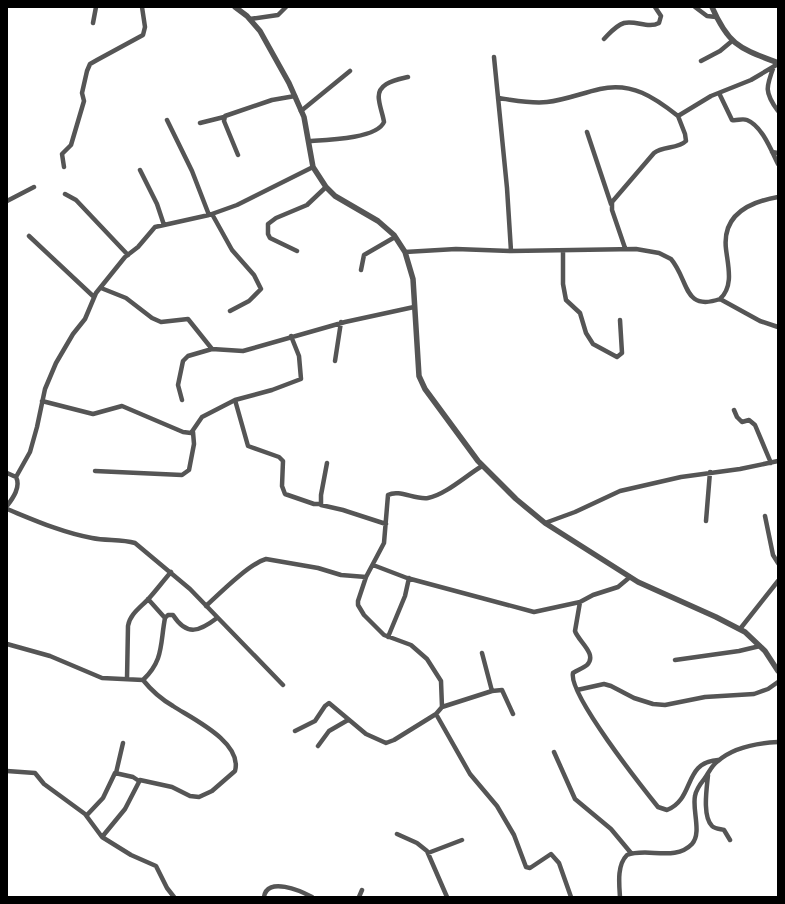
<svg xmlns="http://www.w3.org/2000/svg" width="785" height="904" viewBox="0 0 785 904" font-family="'Roboto Condensed',sans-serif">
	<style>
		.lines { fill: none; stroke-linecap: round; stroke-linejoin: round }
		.minor { stroke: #555; stroke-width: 4.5 }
		.tertiary { stroke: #555; stroke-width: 5.5 }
	</style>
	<rect width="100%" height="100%" fill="#fff"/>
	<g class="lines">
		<!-- minor -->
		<path class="minor" d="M695,7L707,16L716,17
			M250,19L278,15L286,7
			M93,23L96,7
			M604,39C610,33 615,26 624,23C636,20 648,29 659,23L661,16L655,7
			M494,57L507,188L511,251
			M701,61L720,51L732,41
			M774,66C766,87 764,92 778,111
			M719,93L732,120C737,121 742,118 747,120C762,126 771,150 778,164
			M498,98C514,100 531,104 547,102C565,100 582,93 600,89C632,82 654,97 678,116
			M301,111L350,71
			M167,120L192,171L209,215
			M200,123L224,117
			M587,132L611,204
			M309,141C325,140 377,139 384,122C383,115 380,108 379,100C376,83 396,80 408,77
			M772,152L778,153
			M238,155L224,121L225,116L272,100L295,96
			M64,167L62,154L71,145L84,101L82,93L87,71L90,64L97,60L143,35L145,27L142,7
			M140,170L157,204L164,225
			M65,194L76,200L128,255
			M7,201L34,187
			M212,214L232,250L254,275L261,289L249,301L230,311
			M29,236L94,297
			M625,248L612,210V202L654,153C663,146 678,149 686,141L685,134L678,116L711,96L751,80L778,64
			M297,251L270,238L268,234V224L276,218L307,205L326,187
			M563,251V284L566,300L580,313L586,333L593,344L617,357L622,353L620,320
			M405,252L456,249L511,251L636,249L659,253L671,259C689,280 683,312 720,299C734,286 728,266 726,249C722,215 749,202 778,197
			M361,270L364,255L395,237
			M101,288L126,298L152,318L161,322L188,319L212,349
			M720,299L760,321L778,327
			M335,361L341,322
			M182,400L178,385L183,361L188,356L212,349L243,351L345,322L414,307
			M235,400L248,446L279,457L283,461L282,486L285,494L314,504H320
			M42,401L93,414L122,406L183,432L191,433L202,417L235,400L272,390L301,379L299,356L291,336
			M734,410L737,417L742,422L749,420L755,425L771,463
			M327,463L321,495V505L343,510L386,524
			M95,471L182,475L189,470L194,444L193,432
			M7,473L16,477C21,487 13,498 7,506
			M16,477L30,452L37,427L45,389L56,363L73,334L85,319L96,293L125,257L138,247L155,227L209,215L237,205L313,167
			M7,509C34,520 63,533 92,538C106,541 121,539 135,543L190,589L283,685
			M765,516L773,555L778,563
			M706,521L710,472
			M545,523L575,512L620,491L681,477L740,469L778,461
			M373,565L407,578L534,612L580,602L593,595L618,587L630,577
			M148,599L165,618
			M580,602L575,631C578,641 598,654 587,665C583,668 578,670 573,673C568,694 642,787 658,807L667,810C695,799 683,762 718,760
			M206,606C220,593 249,564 266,559L318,568L341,575L366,577
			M740,629L778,581
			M388,637L405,596L409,578
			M7,644L50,656L102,678L143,680C151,690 161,699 173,706C191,718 243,742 235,771L212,791L199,797L190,796L172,787L140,780L125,809L102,837
			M675,660L739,651L760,646
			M127,679L128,626C130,613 143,606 151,596C158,588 164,580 171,572
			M143,680C164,660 160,644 165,618L168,615H173C187,637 200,631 217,618
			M577,690L604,684L611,686L634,698L653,704L665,705L705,697L754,694L768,689L778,682
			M492,691L502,690L513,714
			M442,707L492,691L482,653
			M436,714L442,707L441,681L427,659L411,645L384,635L364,615L358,605V601L366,577L384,543L388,495C399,489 415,500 428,498C445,495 467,475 482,466
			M295,731L315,721L325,706L329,703L366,734L386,743L394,740L436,714L470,774L497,806L514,835L526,867L530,868L551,854L559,863L571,897
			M318,746L329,731L348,720
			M554,752L575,799L611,829L631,853
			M7,771L35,773L44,784L85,814L102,837L131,855L156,866L167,888L174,897
			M116,773L123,743
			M708,775C707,787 702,816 712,826C715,829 721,829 724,830L730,840
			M87,815L103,798L115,773L133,777L139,781
			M397,834L417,843L427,851L447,897
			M428,853L462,840
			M264,897C267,876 301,891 312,897
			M359,897L362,890
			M620,897C619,883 617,865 627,855C647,847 675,862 692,844C702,833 692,810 695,796C696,789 701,783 705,778C709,772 712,765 718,761C734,747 758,743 778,742"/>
		<!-- tertiary -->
		<path class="tertiary" d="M235,7L247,16L260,31L289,83L304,117L313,167L326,187L335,196L378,221L394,235L405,252L413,279L419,376L425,389L478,461L516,499L545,523L638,582L716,617L745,632L765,651L778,671
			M712,7C729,46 740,48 778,63"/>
	</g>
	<!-- border -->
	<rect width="785" height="904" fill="none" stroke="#000000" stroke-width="16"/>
</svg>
